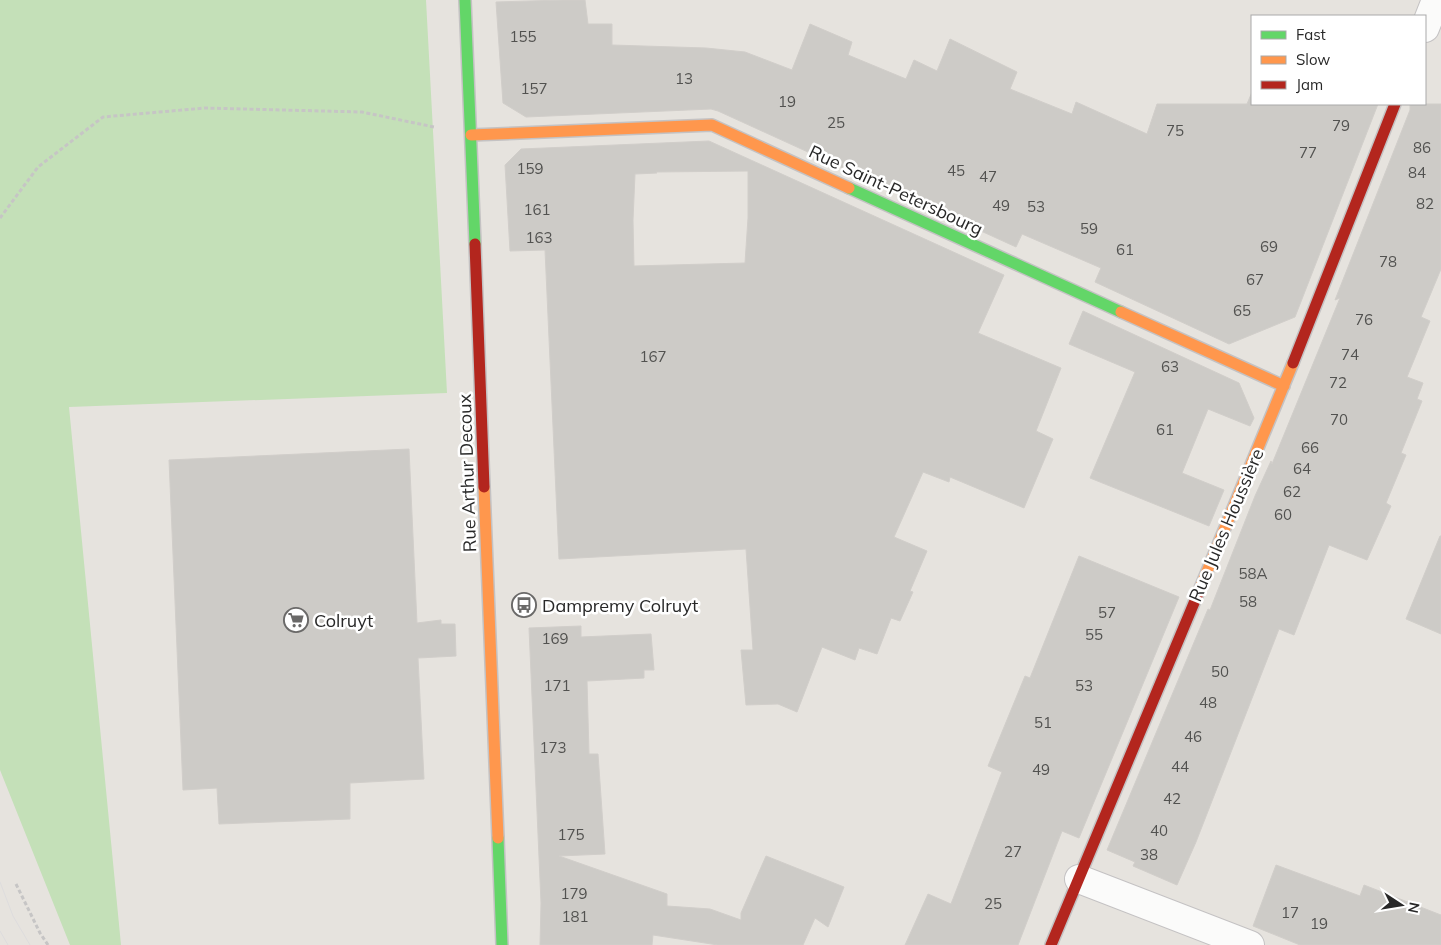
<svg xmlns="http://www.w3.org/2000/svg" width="1441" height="945" viewBox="0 0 1441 945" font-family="Mulish,sans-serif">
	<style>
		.green { fill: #c4e0b8 }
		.building { fill: #cdcbc7; stroke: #d1ceca; fill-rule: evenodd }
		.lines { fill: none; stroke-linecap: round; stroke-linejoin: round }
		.street-casing { stroke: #c4c2c3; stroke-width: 30 }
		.fast-casing { stroke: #c4c2c3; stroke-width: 14 }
		.slow-casing { stroke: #c4c2c3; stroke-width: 14 }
		.jam-casing { stroke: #c4c2c3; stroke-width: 14 }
		.path { stroke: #c6c5c5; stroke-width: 3; stroke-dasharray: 4 2.5; stroke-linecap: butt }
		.street { stroke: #fbfbfa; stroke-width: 28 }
		.fast { stroke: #63d668; stroke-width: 11 }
		.slow { stroke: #ff974d; stroke-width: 11 }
		.jam { stroke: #b3261e; stroke-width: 11 }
		.tram { stroke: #dddcdd; stroke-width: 1 }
		.labels { text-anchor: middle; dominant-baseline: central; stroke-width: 5; stroke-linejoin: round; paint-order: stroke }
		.number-label { font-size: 15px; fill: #525250 }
		.street-label { font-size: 18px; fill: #282828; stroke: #fff }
		.poi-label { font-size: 18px; fill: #282828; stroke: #fff; text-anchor: start }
	</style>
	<rect width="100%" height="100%" fill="#e6e3de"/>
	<!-- green -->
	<path class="green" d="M0,0H426L447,393L69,407L121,945H70L0,770Z"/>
	<!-- building -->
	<path class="building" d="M562,0H585L588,24H612V45L706,48L745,52L792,70L810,24L852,42L848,55L906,79L914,60L937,71L950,39L1017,72L1010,89L1072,114L1076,102L1147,134L1157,104H1247L1252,92V104H1378L1295,317L1229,344L1095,282L1101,268L1022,234L1016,247L718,111L711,109L526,117L503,103L496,2Z
		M1410,104H1441V269L1421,317L1430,321L1407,377L1423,383L1417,399L1422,401L1401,453L1406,455L1386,503L1391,506L1367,560L1329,545L1294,635L1279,629L1196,842L1177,885L1133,866L1135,862L1107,850L1208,609L1210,610L1255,496L1271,461L1272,464L1340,298L1335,300L1410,110Z
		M709,141L1004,275L978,333L1061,368L1036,431L1053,439L1024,508L950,477L949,482L923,472L894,537L927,551L910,591L913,592L900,621L891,618L877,654L859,648L855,660L822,647L797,712L778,704L746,705L741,650H753L746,549L559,559L545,250L510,251L505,165L521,149ZM748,171V218L745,263L634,266L633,220L635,174L657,173L656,172Z
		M1083,311L1239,383L1254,418L1250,426L1208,409L1182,473L1224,490L1209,526L1090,478L1135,372L1069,344Z
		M409,449L417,623L441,620V624H455L456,656L418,658L424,779L350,783V819L219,824L217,788L183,790L169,460Z
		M1440,536H1441V634L1406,619Z
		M1079,556L1179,597L1079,838L1062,831L1018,945H905L928,894L951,904L1002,772L988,766L1025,676L1030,678Z
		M581,626V637L651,634L654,670H644V678L587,681L589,754H598L605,854L559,856L667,894V906L710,909L741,920V913L766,856L844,887L828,927L815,918L803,945H718L653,935L652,945H540L541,903L529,628Z
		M1276,865L1360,896L1364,885L1441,915V945H1300L1253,926Z"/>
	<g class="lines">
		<defs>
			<path id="street" d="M1425,28L1436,0
				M1079,879L1250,945"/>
			<path id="fast" d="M465,0L475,244
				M849,188L1121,312
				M498,838L502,945"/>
			<path id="slow" d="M471,135L712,125L849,188
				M1121,312L1284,386
				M484,487L498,838
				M1199,591L1293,363"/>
			<path id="jam" d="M475,244L484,487
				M1293,363L1395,104
				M1051,945L1199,591"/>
		</defs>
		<!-- street casing -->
		<use href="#street" class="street-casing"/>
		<!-- fast casing -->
		<use href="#fast" class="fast-casing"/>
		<!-- slow casing -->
		<use href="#slow" class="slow-casing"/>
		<!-- jam casing -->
		<use href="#jam" class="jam-casing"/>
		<!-- path -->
		<path class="path" d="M0,218L38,167L103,117L205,108L362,112L434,127
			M16,884L40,933L48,945"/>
		<!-- street -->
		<use href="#street" class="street"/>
		<!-- fast -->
		<use href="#fast" class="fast"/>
		<!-- slow -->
		<use href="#slow" class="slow"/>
		<!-- jam -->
		<use href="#jam" class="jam"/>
		<!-- tram -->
		<path class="tram" d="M0,882L13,916L30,945
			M0,931L8,945"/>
	</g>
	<!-- icons -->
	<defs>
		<symbol id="bus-ring" viewBox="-11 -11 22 22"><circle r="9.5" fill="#fff" stroke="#6a6968" stroke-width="1.5"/><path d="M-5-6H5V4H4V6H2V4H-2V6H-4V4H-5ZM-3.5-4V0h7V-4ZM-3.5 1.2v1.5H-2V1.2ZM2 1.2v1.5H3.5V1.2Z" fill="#6a6968"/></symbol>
		<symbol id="supermarket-ring" viewBox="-11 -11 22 22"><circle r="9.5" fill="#fff" stroke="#6a6968" stroke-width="1.5"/><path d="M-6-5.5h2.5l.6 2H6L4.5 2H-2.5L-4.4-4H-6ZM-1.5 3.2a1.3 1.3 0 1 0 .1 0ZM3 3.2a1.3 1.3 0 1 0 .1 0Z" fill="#6a6968"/></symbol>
	</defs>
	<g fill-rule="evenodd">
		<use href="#bus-ring" x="510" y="591" width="28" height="28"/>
		<use href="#supermarket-ring" x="282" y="606" width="28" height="28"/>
	</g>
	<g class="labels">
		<!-- number labels -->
		<g class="number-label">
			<text x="523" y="36">155</text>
			<text x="684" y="78">13</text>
			<text x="534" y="88">157</text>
			<text x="787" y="101">19</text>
			<text x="836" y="122">25</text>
			<text x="1341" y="125">79</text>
			<text x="1175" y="130">75</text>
			<text x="1422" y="147">86</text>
			<text x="1308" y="152">77</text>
			<text x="530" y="168">159</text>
			<text x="956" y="170">45</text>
			<text x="1417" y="172">84</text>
			<text x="988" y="176">47</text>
			<text x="1425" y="203">82</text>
			<text x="1001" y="205">49</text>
			<text x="1036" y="206">53</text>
			<text x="537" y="209">161</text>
			<text x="1089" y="228">59</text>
			<text x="539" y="237">163</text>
			<text x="1269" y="246">69</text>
			<text x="1125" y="249">61</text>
			<text x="1388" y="261">78</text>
			<text x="1255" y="279">67</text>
			<text x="1242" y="310">65</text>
			<text x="1364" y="319">76</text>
			<text x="1350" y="354">74</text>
			<text x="653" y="356">167</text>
			<text x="1170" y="366">63</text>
			<text x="1338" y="382">72</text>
			<text x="1339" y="419">70</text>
			<text x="1165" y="429">61</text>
			<text x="1310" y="447">66</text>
			<text x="1302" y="468">64</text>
			<text x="1292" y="491">62</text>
			<text x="1283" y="514">60</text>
			<text x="1253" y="573">58A</text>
			<text x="1248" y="601">58</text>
			<text x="1107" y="612">57</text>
			<text x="1094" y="634">55</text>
			<text x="555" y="638">169</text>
			<text x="1220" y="671">50</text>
			<text x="557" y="685">171</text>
			<text x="1084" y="685">53</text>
			<text x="1208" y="702">48</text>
			<text x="1043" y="722">51</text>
			<text x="1193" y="736">46</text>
			<text x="553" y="747">173</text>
			<text x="1180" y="766">44</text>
			<text x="1041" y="769">49</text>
			<text x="1172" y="798">42</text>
			<text x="1159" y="830">40</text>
			<text x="571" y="834">175</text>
			<text x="1013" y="851">27</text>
			<text x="1149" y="854">38</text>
			<text x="574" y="893">179</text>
			<text x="993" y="903">25</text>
			<text x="1290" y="912">17</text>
			<text x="575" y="916">181</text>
			<text x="1319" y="923">19</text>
		</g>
		<!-- street labels -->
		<g class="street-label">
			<text transform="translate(896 190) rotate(25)">Rue Saint-Petersbourg</text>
			<text transform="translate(467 473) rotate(-92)">Rue Arthur Decoux</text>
			<text transform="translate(1226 525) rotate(-67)">Rue Jules Houssière</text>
		</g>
		<!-- poi labels -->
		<g class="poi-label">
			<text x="542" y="605">Dampremy Colruyt</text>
			<text x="314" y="620">Colruyt</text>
		</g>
	</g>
	<!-- legend -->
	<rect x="1251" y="15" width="175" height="90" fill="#ffffff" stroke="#a9a9a9"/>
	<rect x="1261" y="31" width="25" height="8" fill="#63d668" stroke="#a9a9a9"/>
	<text x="1296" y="40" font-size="15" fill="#282828">Fast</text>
	<rect x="1261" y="56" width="25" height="8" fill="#ff974d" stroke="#a9a9a9"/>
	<text x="1296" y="65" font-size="15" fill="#282828">Slow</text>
	<rect x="1261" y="81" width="25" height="8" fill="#b3261e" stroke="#a9a9a9"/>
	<text x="1296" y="90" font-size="15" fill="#282828">Jam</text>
	<!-- north arrow -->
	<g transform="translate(1401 905) rotate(102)" stroke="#ffffff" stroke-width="4" paint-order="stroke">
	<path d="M0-4L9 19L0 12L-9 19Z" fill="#282828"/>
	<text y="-8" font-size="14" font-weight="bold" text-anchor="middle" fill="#282828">N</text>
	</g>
</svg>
